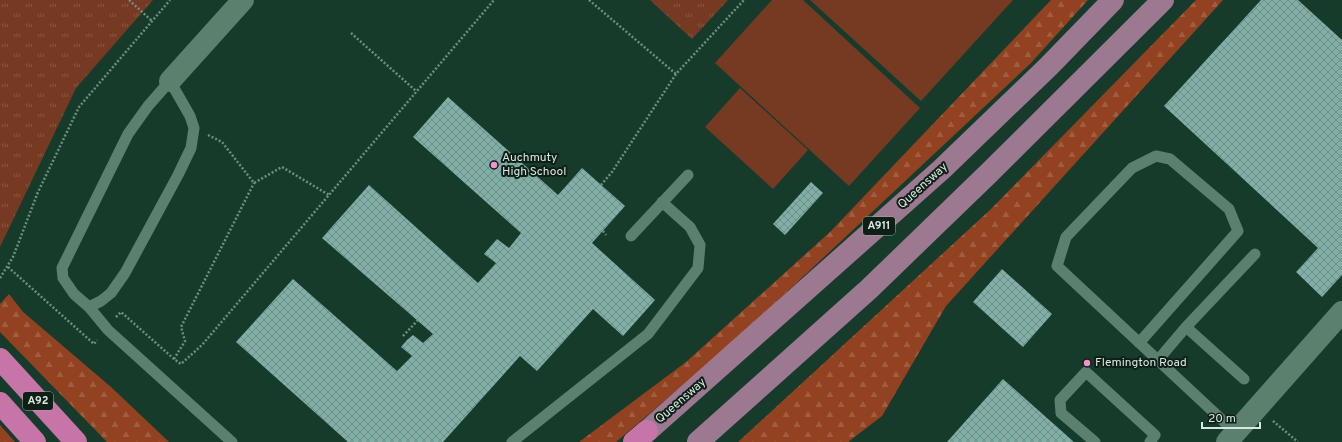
<svg xmlns="http://www.w3.org/2000/svg" width="1342" height="442" viewBox="0 0 1342 442" font-family="Overpass,sans-serif">
	<style>
		.forest { fill: url(#forest-firs) }
		.park { fill: url(#park-tufts) }
		.garden { fill: #763a22 }
		.building { fill: url(#building-cross-hatch) }
		.lines { fill: none; stroke-linecap: round; stroke-linejoin: round }
		.path { stroke: #718d7f; stroke-width: 2.5; stroke-dasharray: 2 2; stroke-linecap: butt }
		.lane { stroke: #5b806e; stroke-width: 11 }
		.street { stroke: #5b806e; stroke-width: 22 }
		.primary { stroke: #9c7991; stroke-width: 22 }
		.highway { stroke: #c774a9; stroke-width: 22 }
		.poi-dot { fill: #f690d0; stroke: #0f1e17; stroke-width: 1.5 }
		.labels { text-anchor: middle; dominant-baseline: central; stroke-width: 4; stroke-linejoin: round; paint-order: stroke }
		.shield { fill: #0f1e17; stroke: #9aaca2; stroke-width: 1 }
		.shield-label { font-size: 11px; font-weight: bold; fill: #d5e9de }
		.poi-label { font-size: 12px; fill: #d5e9de; stroke: #0f1e17; text-anchor: start }
		.street-label { font-size: 12px; fill: #d5e9de; stroke: #0f1e17 }
	</style>
	<defs>
		<pattern id="forest-firs" width="22" height="20" patternUnits="userSpaceOnUse"><rect width="22" height="20" fill="#924220"/><path d="M5 1l3.5 6h-7zM16 11l3.5 6h-7z" fill="#a05d40"/></pattern>
		<pattern id="park-tufts" width="24" height="20" patternUnits="userSpaceOnUse"><rect width="24" height="20" fill="#763a22"/><path d="M3 7l-1-3M5 7V3M7 7l1-3M15 17l-1-3M17 17v-4M19 17l1-3" fill="none" stroke="#895642"/></pattern>
		<pattern id="building-cross-hatch" width="8" height="8" patternUnits="userSpaceOnUse"><rect width="8" height="8" fill="#81afa7"/><path d="M0 0l8 8M0 8l8-8" fill="none" stroke="#6e9089"/></pattern>
	</defs>
	<rect width="100%" height="100%" fill="#173b2b"/>
	<!-- forest -->
	<path class="forest" d="M1051,0H1088L1030,64L727,348L616,442H579L686,362L830,232Z
		M1196,0H1223L946,306L882,416L848,442H738L991,209Z
		M9,294L23,312L111,387L169,442H107L0,332V304Z
		M0,425L15,442H0Z"/>
	<!-- park -->
	<path class="park" d="M0,0H153L76,88L0,247Z
		M650,0H728L692,39Z"/>
	<!-- garden -->
	<path class="garden" d="M772,0H803L920,108L849,186L715,63Z
		M810,0H1013L921,101Z
		M740,88L808,150L773,189L705,127Z"/>
	<!-- building -->
	<path class="building" d="M1261,0H1298L1342,40V275L1322,297L1296,272L1318,248L1164,106Z
		M448,97L558,195L582,168L625,206L592,243L655,300L623,336L593,309L537,371L520,356L443,442H348L236,342L293,279L397,371L412,356L401,347L407,340L413,335L423,343L433,334L322,238L369,185L478,283L496,263L484,254L490,247L497,239L509,248L521,233L413,137Z
		M811,182L823,193L785,235L773,224Z
		M1002,269L1052,314L1023,347L973,302Z
		M1003,379L1074,442H947Z"/>
	<g class="lines">
		<!-- path -->
		<path class="path" d="M129,0L152,21
			M589,0L676,74
			M351,33L416,91
			M208,135L222,142L254,183L282,167L329,195
			M601,185L612,172L676,74L744,0
			M603,231L606,235
			M8,267L94,344L97,340
			M0,278L13,257L38,192L79,107L170,0
			M116,317L121,312L174,359L181,364L202,345L494,0
			M403,336L418,320
			M174,359L185,341L181,327L254,183
			M1273,421L1298,442"/>
		<!-- lane -->
		<path class="lane" d="M631,236L688,175
			M89,307L101,301L111,293L125,273L178,175L191,148L194,128L190,116L170,81L148,106L128,134L62,268L63,278L74,294L89,307L108,330L232,442
			M1186,327L1244,379
			M1139,343L1238,231L1229,209L1170,159L1156,156L1132,168L1066,237L1057,266L1235,432
			M1158,360L1186,327L1255,254
			M512,442L648,334L698,268L700,245L690,227L662,202
			M1095,442L1061,413L1060,400L1086,372L1155,435L1150,442"/>
		<!-- street -->
		<path class="street" d="M170,81L243,0
			M1227,442L1342,312"/>
		<!-- primary -->
		<path class="primary" d="M635,442L942,169L1049,66L1113,0
			M698,442L869,289L989,173L1163,0"/>
		<!-- highway -->
		<path class="highway" d="M0,359L76,442
			M0,403L35,442
			M634,442L647,431"/>
	</g>
	<!-- markers -->
	<g class="poi-dot">
		<circle cx="494" cy="165" r="4"/>
		<circle cx="1087" cy="363" r="4"/>
	</g>
	<g class="labels">
		<!-- shield labels -->
		<g class="shield">
			<rect x="863" y="217" width="32" height="18" rx="3"/>
			<rect x="23" y="392" width="30" height="18" rx="3"/>
		</g>
		<g class="shield-label">
			<text x="879" y="226">A911</text>
			<text x="38" y="401">A92</text>
		</g>
		<!-- poi labels -->
		<g class="poi-label">
			<text x="502" y="158">Auchmuty<tspan x="502" dy="14">High School</tspan></text>
			<text x="1095" y="363">Flemington Road</text>
		</g>
		<!-- street labels -->
		<g class="street-label">
			<text transform="translate(923 186) rotate(-42)">Queensway</text>
			<text transform="translate(681 401) rotate(-41)">Queensway</text>
		</g>
	</g>
	<!-- scale -->
	<path d="M1202 422v6h58v-6" fill="none" stroke="#d5e9de" stroke-width="2"/>
	<text x="1208" y="422" font-size="12" fill="#d5e9de" stroke="#0f1e17" stroke-width="3" paint-order="stroke">20 m</text>
</svg>
